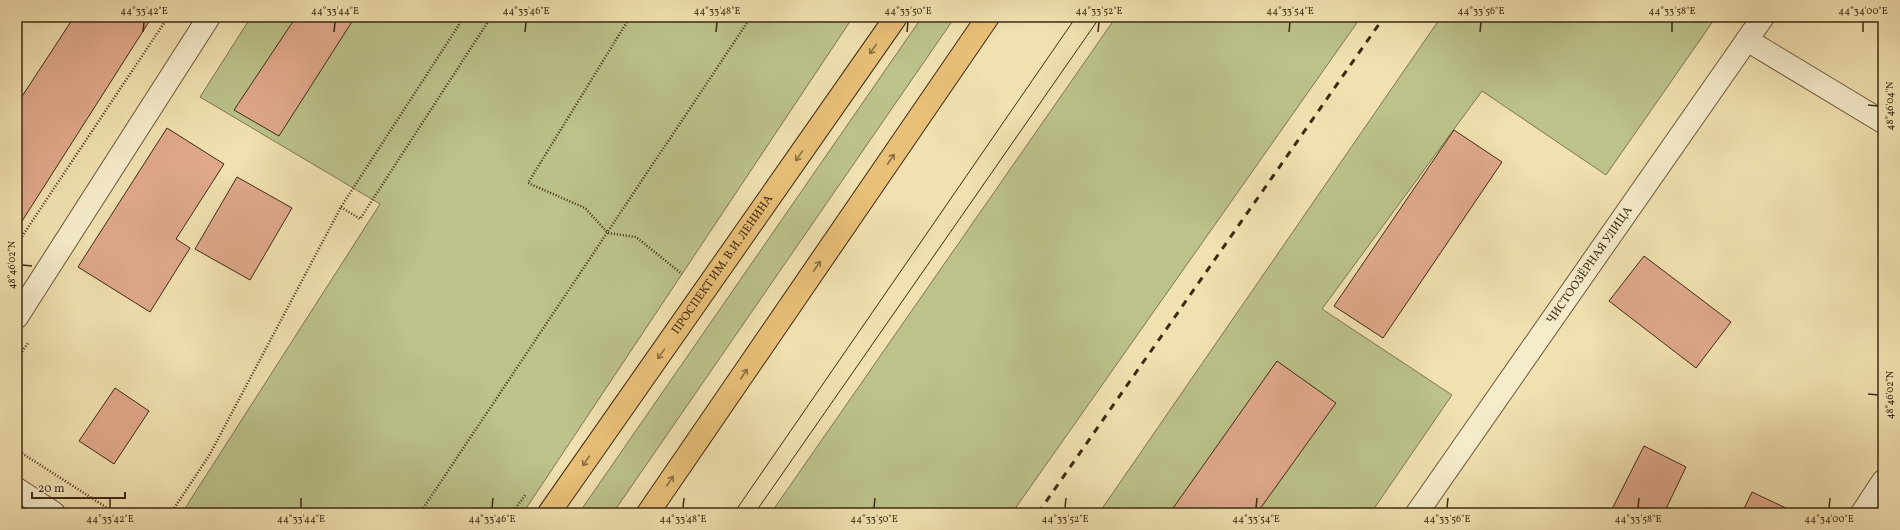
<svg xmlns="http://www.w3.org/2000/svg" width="1900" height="530" viewBox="0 0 1900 530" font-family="Vollkorn,serif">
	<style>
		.green { fill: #bcc28a; stroke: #7d764e }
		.building { fill: #e0a98c; stroke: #3e2a13 }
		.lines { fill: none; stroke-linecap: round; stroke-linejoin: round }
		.street-casing { stroke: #6b583a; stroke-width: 24 }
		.primary-casing { stroke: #3e2a13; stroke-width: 24 }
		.path { stroke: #3e2a13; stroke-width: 2.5; stroke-dasharray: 1 2; stroke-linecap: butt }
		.street { stroke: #f6eccc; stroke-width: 22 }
		.primary { stroke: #e8c078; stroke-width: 22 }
		.tram { stroke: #3e2a13; stroke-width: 1 }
		.rail { stroke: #3e2a13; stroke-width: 3; stroke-dasharray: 7 7; stroke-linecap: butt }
		.oneway { stroke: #8a6e40 }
		.ticks { fill: none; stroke: #3e2a13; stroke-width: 1.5 }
		.labels { text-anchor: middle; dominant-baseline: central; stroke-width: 4; stroke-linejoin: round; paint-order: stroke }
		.street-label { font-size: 12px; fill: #3e2a13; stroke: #f6eccc }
		.neatline { fill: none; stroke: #3e2a13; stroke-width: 1.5 }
		.ticks-label { font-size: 10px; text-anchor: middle; fill: #3e2a13 }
	</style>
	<rect width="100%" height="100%" fill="#f1e1b0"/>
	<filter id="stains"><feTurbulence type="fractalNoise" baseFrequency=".005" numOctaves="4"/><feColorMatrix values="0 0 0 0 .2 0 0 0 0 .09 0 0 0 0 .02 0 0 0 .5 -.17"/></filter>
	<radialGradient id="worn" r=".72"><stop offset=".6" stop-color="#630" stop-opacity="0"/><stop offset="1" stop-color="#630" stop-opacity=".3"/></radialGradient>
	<!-- green -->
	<path class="green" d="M251,17H853L523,513H182L380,204L200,97Z
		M922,17H955L613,513H579Z
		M1116,17H1361L1012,513H771Z
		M1441,17H1716L1606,175L1482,91L1322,309L1452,395L1371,513H1099Z"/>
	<!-- building -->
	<path class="building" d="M74,17H152L17,229V104Z
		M296,17H355L279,136L234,110Z
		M167,128L224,164L176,239L190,248L150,312L78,267Z
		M1454,130L1502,162L1383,338L1334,306Z
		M237,177L292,208L250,280L195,249Z
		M1644,256L1731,322L1696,368L1609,301Z
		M1277,361L1336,403L1257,513H1174L1171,511Z
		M115,388L149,411L114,464L79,441Z
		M1644,446L1686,467L1664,513H1610Z
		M1752,492L1790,510L1788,513H1742Z"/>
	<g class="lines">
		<defs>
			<g id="street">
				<path d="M1747,40L1883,122"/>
				<path d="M17,317L209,17"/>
				<path d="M17,489L54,513"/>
				<path id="s1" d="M1417,513L1763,17"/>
				<path d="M1862,513L1883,481"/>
			</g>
			<g id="primary">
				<path id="s2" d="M549,513L896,17"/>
				<path d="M648,513L988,17"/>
			</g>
		</defs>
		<!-- street casing -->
		<use href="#street" class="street-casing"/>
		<!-- primary casing -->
		<use href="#primary" class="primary-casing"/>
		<!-- path -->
		<path class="path" d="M630,17L528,183L585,208L608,233L636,237L682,274
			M341,207L360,219L491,17
			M17,244L168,17
			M17,359L28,343
			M17,450L115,513
			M171,513L210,454L341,207L464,17
			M420,513L751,17
			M512,513L526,494"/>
		<!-- street -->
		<use href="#street" class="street"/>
		<!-- primary -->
		<use href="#primary" class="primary"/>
		<!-- tram -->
		<path class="tram" d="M734,513L1076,17
			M755,513L1100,17"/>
		<!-- rail -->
		<path class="rail" d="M1038,513L1384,17"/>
	</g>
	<!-- one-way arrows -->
	<defs><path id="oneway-shaft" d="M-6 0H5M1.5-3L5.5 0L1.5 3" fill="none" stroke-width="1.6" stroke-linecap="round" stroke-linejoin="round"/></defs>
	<g class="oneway">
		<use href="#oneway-shaft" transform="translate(873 49) rotate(125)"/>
		<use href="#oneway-shaft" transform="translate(799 156) rotate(125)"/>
		<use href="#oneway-shaft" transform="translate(891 159) rotate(-56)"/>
		<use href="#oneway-shaft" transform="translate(817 266) rotate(-56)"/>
		<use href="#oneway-shaft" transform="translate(661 354) rotate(125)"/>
		<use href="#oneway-shaft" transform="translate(744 374) rotate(-56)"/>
		<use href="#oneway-shaft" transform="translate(586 461) rotate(125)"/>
		<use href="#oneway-shaft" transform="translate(670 481) rotate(-56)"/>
	</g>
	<!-- ticks -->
	<path class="ticks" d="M143,32L144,22M334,32L335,22M525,32L526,22M716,32L717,22M907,32L908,22M1098,32L1099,22M1289,32L1290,22M1480,32L1481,22M1672,32V22M1863,32V22M1868,105L1878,106M22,265L32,266M1868,394L1878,395M110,508V498M301,508V498M492,508L493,498M683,508L684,498M874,508L875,498M1065,508L1066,498M1256,508L1257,498M1447,508L1448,498M1638,508L1639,498M1829,508L1830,498"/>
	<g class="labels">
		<!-- street labels -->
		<g class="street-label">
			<text stroke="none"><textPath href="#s2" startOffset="303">ПРОСПЕКТ ИМ. В.И. ЛЕНИНА</textPath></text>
			<text stroke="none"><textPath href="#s1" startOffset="302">ЧИСТООЗЁРНАЯ УЛИЦА</textPath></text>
		</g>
	</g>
	<!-- margin -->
	<rect width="1900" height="530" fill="none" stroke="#f1e1b0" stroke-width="44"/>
	<!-- scale -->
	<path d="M32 492v6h93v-6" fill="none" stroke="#3e2a13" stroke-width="2"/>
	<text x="38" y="492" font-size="12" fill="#3e2a13" stroke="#f6eccc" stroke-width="3" paint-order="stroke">20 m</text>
	<rect x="22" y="22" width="1856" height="486" class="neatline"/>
	<g class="ticks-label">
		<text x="144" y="14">44°33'42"E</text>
		<text x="335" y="14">44°33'44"E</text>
		<text x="526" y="14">44°33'46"E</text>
		<text x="717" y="14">44°33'48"E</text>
		<text x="908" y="14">44°33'50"E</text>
		<text x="1099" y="14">44°33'52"E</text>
		<text x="1290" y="14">44°33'54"E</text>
		<text x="1481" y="14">44°33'56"E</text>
		<text x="1672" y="14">44°33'58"E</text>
		<text x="1863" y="14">44°34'00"E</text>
		<text transform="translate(1889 106) rotate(-90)" y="4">48°46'04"N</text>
		<text transform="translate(11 265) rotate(-90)" y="4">48°46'02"N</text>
		<text transform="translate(1889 395) rotate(-90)" y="4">48°46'02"N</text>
		<text x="110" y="522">44°33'42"E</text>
		<text x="301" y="522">44°33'44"E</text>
		<text x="492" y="522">44°33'46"E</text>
		<text x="683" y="522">44°33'48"E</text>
		<text x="874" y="522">44°33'50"E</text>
		<text x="1065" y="522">44°33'52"E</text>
		<text x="1256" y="522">44°33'54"E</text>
		<text x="1447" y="522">44°33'56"E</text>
		<text x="1638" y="522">44°33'58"E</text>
		<text x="1829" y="522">44°34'00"E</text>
	</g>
	<rect width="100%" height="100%" filter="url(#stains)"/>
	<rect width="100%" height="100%" fill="url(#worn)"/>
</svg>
